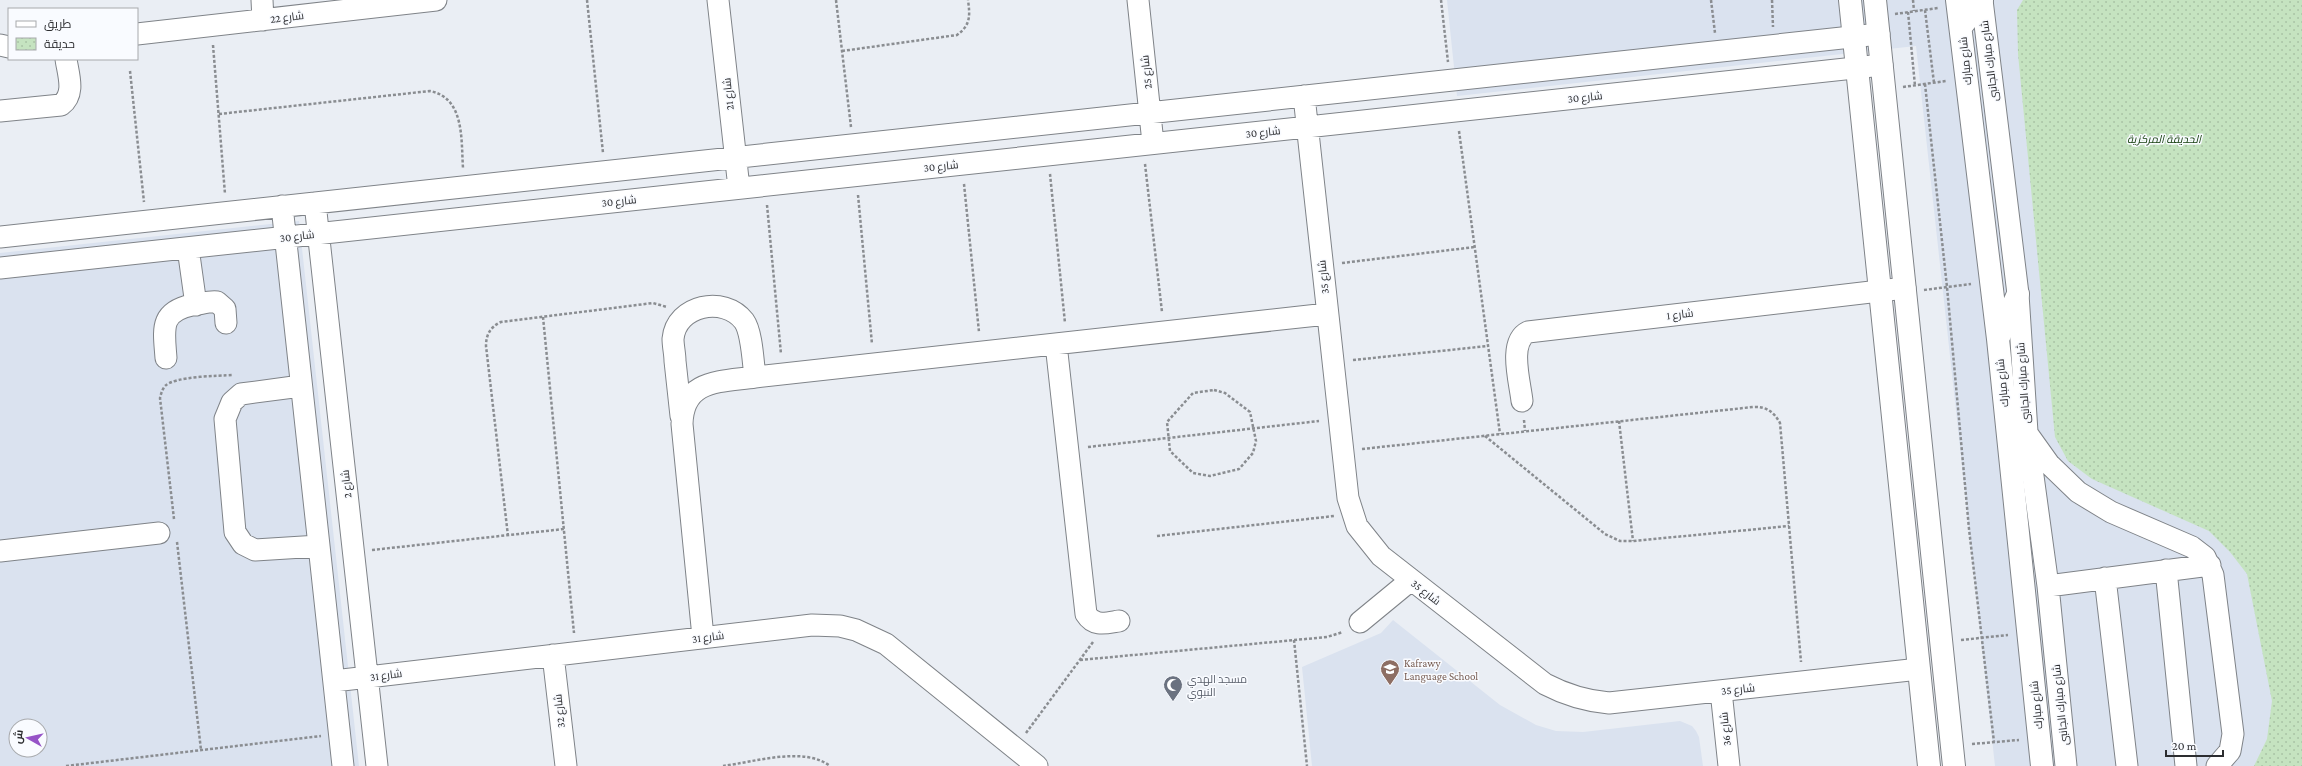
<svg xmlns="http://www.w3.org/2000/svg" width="2302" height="766" viewBox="0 0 2302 766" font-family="'Crimson Pro',Cairo,serif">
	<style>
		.built { fill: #dae2ef; fill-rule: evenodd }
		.park { fill: url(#park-dots) }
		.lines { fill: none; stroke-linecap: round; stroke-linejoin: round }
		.minor-casing { stroke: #7f8388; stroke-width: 23 }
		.major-casing { stroke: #7f8388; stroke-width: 24 }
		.path { stroke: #8a8d91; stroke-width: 2.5; stroke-dasharray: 3 2; stroke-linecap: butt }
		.minor { stroke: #fff; stroke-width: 21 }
		.major { stroke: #fff; stroke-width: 22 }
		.labels { text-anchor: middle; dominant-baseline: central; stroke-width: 3; stroke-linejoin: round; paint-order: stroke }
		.street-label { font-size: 11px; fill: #2c2d30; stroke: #f9fbff }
		.park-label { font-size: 11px; font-style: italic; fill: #174110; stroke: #f9fbff }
		.education-label { font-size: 11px; fill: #785e54; stroke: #f9fbff; text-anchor: start }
		.worship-label { font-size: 11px; fill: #5b616d; stroke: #f9fbff; text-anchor: start }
	</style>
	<defs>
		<pattern id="park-dots" width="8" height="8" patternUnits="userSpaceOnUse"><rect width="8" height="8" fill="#c5e3c0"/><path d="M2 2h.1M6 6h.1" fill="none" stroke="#a9c3a5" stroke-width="1.8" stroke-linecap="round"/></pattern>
	</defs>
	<rect width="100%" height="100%" fill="#eaeef4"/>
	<!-- built -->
	<path class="built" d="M1447,0H2302V766H1995L1916,46L1457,96Z
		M299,221L359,766H0V253ZM16,726H40V750H16Z
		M1393,620L1500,705L1536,725L1556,731L1583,732L1680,721L1692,726L1696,731L1699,737L1703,766H1312L1302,667L1381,633Z"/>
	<!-- park -->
	<path class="park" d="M2023,0H2302V766H2254L2267,739L2272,701L2247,574L2230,552L2209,531L2092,479L2068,461L2055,437L2018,54L2017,10Z"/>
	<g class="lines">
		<defs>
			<path id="minor" d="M262,0L263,20
				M718,0L739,188
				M1138,0L1153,143
				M1982,0L2018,294L2027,432L2048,586L2066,766
				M137,34L436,0
				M0,45L9,47
				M1304,96L1348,498L1357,526L1381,556L1545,684C1566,695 1586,701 1609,703L1919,669
				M0,111L61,105C76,94 68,74 66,59
				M315,203L377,766
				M282,206L343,766
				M0,237L1879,34
				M188,248L196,305
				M0,268L1882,65
				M1056,344L1086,614C1094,627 1106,623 1119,621
				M166,358C164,330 159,312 192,305C201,304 209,301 217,302L225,309L226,323
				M301,386L241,394L232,402L225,419L235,532L243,544L255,550L319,546
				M1522,401C1520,382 1508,342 1528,332L1905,288
				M681,416C679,397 677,379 675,361C675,354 673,346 673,339C676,305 724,295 744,321C752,332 753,362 755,377
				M2029,436L2049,464L2078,492L2111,512L2192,547L2205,557L2213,575L2233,734L2230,751L2217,766
				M0,551L159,533
				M2166,570L2186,766
				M2105,578L2127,766
				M2048,586L2210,565
				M1360,622L1411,580
				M703,637L682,424C683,379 720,382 755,377L1327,314
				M553,655L566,766
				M334,681L812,625L840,626L856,630L886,644L1037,766
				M1721,691L1729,766"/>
			<path id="major" d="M1850,0L1929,766
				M1875,0L1954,766
				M1957,0L1998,339L2042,766
				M1961,27L1982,0
				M1998,339L2018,294"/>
		</defs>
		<!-- minor casing -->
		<use href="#minor" class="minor-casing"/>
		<!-- major casing -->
		<use href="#major" class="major-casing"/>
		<!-- path -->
		<path class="path" d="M587,0L603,153
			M836,0L851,127
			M1441,0L1448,62
			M1711,0L1715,33
			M1772,0L1773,27
			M1913,0L1914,11
			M1925,10L1934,83
			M1908,12L1915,86
			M1895,14L1938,8
			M213,45L225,194
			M842,51L957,35C971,25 970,15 968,0
			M130,71L144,202
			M1925,84L1947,287L1969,529L1994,742
			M1903,87L1946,81
			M219,114L430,91C465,98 461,140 463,168
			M1459,131L1500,434
			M1145,164L1162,312
			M1050,174L1065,323
			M964,184L979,332
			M858,195L872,344
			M767,205L781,354
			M1342,263L1475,247
			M1924,290L1971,284
			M543,317L574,633
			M1353,360L1488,346
			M1214,390L1225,393L1250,412L1256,441L1253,453L1239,469L1210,476L1193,473L1170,451L1167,422L1193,393Z
			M1524,420L1525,431
			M1619,421L1633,541
			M1485,436L1605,534L1620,541H1633L1789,526
			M1088,447L1319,421
			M1362,449L1753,407C1766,406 1774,412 1780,423L1801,662
			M174,519L160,398C161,394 162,390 165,386C175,376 218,376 233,375
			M508,536L486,346C486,335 490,327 501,322L653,303L667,307
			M1157,536L1334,516
			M177,542L201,750
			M372,550L564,529
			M1294,640L1307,766
			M1961,640L2008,635
			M1080,660L1327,637L1343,632
			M1026,733L1093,642
			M1972,744L2019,740
			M66,766L321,736
			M723,766C754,762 804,746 830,766"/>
		<!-- minor -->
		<use href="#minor" class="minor"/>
		<!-- major -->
		<use href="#major" class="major"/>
	</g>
	<!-- icons -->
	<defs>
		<symbol id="school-pin" viewBox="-11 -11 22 30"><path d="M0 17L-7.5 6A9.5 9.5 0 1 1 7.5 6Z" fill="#8d6e63" stroke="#f9fbff"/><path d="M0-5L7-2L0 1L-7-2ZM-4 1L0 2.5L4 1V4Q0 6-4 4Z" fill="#fff"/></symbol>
		<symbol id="mosque-pin" viewBox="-11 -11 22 30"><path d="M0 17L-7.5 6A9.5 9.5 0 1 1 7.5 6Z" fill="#6b7280" stroke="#f9fbff"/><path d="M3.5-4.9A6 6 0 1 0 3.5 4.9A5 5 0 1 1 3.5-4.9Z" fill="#fff"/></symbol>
	</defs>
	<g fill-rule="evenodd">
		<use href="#school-pin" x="1379" y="658" width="22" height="30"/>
		<use href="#mosque-pin" x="1162" y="674" width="22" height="30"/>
	</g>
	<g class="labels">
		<!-- street labels -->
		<g class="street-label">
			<text transform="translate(287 17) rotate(-7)">شارع 22</text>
			<text transform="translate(1965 61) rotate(-96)">شارع مبارك</text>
			<text transform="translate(1989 61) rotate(-97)">شارع مبارك الجانبى</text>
			<text transform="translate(1146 72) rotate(-96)">شارع 25</text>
			<text transform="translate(728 94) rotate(-96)">شارع 21</text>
			<text transform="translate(1585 97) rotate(-6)">شارع 30</text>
			<text transform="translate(1263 132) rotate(-6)">شارع 30</text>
			<text transform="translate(941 166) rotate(-6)">شارع 30</text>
			<text transform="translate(619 201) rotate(-6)">شارع 30</text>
			<text transform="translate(297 236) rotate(-7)">شارع 30</text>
			<text transform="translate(1323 277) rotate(-96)">شارع 35</text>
			<text transform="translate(1680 314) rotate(-7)">شارع 1</text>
			<text transform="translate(2002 383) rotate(-96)">شارع مبارك</text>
			<text transform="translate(2023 383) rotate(-94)">شارع مبارك الجانبى</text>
			<text transform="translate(346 484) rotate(-96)">شارع 2</text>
			<text transform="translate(1426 592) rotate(38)">شارع 35</text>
			<text transform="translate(708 637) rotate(-7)">شارع 31</text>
			<text transform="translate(386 675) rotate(-7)">شارع 31</text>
			<text transform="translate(1738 689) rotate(-6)">شارع 35</text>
			<text transform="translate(2036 705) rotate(-96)">شارع مبارك</text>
			<text transform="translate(2060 705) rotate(-96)">شارع مبارك الجانبى</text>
			<text transform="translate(559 711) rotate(-96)">شارع 32</text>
			<text transform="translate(1725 729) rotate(-96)">شارع 36</text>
		</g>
		<!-- park labels -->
		<g class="park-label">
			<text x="2164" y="139">الحديقة المركزية</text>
		</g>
		<!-- education labels -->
		<g class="education-label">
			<text x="1404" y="663">Kafrawy<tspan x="1404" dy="13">Language School</tspan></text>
		</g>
		<!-- worship labels -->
		<g class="worship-label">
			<text x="1187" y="679">مسجد الهدي<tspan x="1187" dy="13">النبوي</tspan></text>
		</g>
	</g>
	<!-- legend -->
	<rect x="8" y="8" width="130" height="52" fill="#f9fbff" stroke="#a7a9ac"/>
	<rect x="16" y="21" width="20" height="6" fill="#ffffff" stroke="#a7a9ac"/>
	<text x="44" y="28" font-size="12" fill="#2c2d30">طريق</text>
	<rect x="16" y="38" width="20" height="12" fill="url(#park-dots)" stroke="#a7a9ac"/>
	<text x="44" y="48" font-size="12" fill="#2c2d30">حديقة</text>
	<!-- north arrow -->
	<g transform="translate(28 738) rotate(278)"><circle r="19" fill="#f9fbff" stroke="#a7a9ac"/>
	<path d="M0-3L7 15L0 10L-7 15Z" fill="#9653c7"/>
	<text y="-6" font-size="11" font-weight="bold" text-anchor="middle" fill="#2c2d30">ش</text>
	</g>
	<!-- scale -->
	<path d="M2166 750v6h57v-6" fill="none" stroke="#2c2d30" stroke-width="2"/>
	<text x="2172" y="750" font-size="12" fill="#2c2d30" stroke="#f9fbff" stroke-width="3" paint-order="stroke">20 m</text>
</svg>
